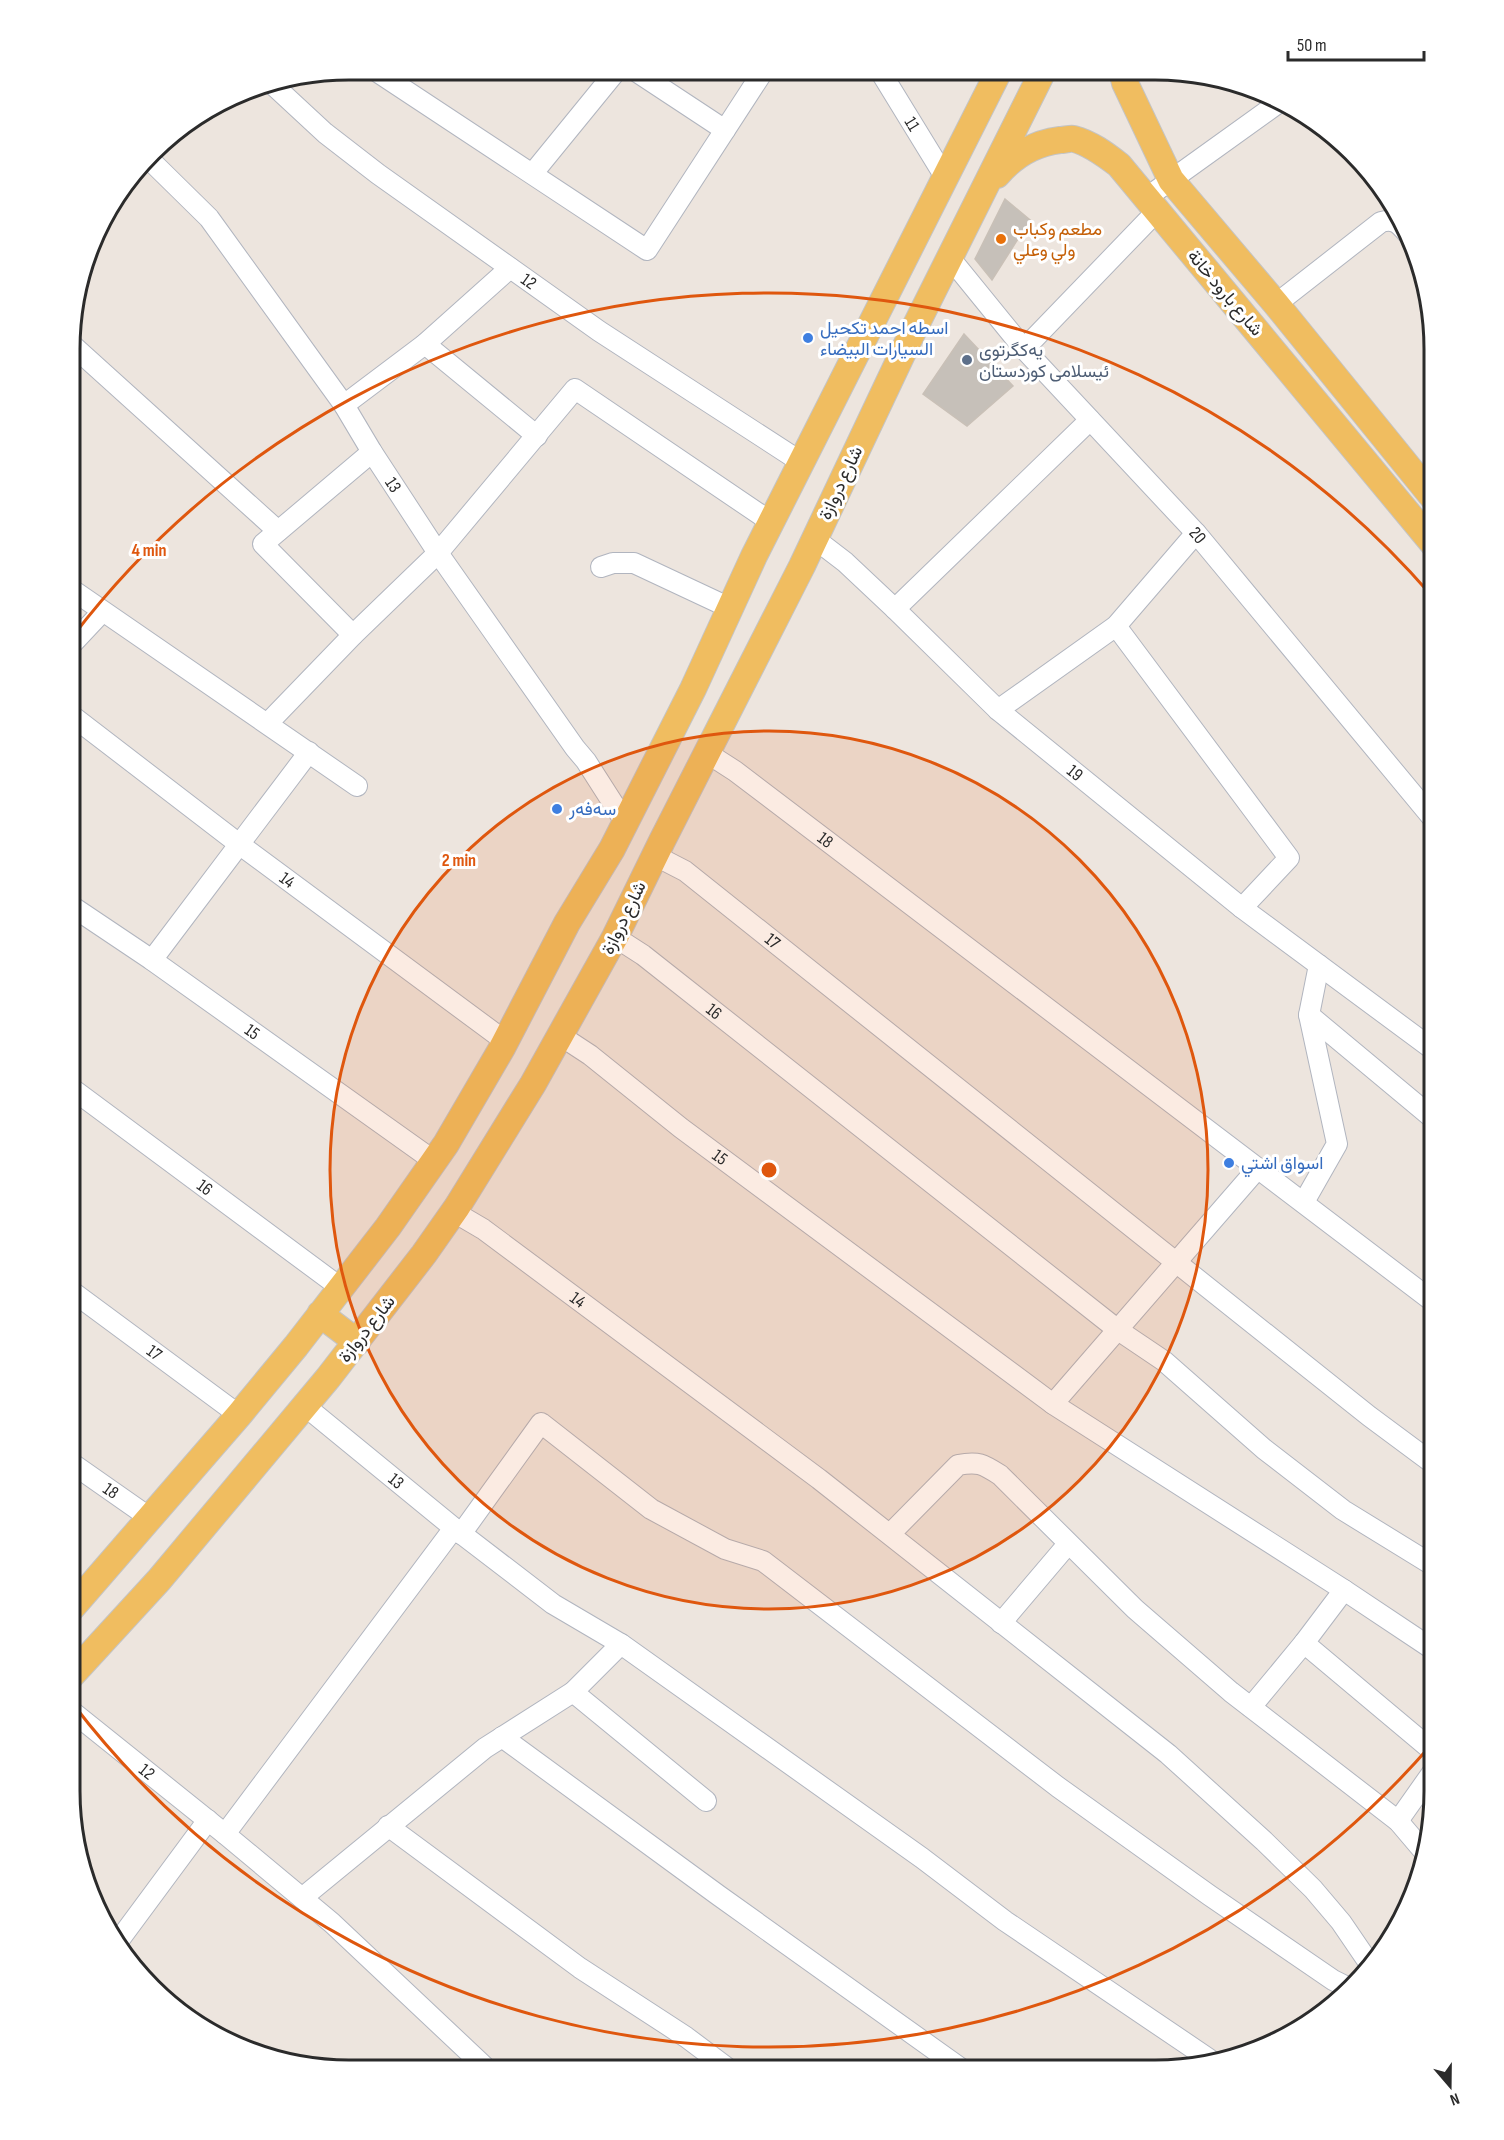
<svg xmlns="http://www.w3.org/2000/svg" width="1504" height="2140" viewBox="0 0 1504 2140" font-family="'Sofia Sans Condensed',Vazirmatn,sans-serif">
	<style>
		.building { fill: #c6c0b9; stroke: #c9c0b7; stroke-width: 1.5 }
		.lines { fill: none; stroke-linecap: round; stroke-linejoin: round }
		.minor-casing { stroke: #b1b5bf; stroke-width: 22 }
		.major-casing { stroke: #c4c4c4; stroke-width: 28 }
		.minor { stroke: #fff; stroke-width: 20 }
		.major { stroke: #f0bd60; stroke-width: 26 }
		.ring { fill: none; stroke: #df570e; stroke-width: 3 }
		.food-dot { fill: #e8710a; stroke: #fff; stroke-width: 2 }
		.shop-dot { fill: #3f7fe0; stroke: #fff; stroke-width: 2 }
		.service-dot { fill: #5c6f8a; stroke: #fff; stroke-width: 2 }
		.labels { text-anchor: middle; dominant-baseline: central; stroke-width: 6; stroke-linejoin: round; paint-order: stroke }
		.street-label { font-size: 18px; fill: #2b2b2b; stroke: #fff }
		.food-label { font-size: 18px; fill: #c56008; stroke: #fff; text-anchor: start }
		.shop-label { font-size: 18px; fill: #366cbe; stroke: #fff; text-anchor: start }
		.service-label { font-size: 18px; fill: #4e5e75; stroke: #fff; text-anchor: start }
		.rim { fill: none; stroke: #2b2b2b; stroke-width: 3 }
		.centre { fill: #df570e; stroke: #fff; stroke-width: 3 }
		.ring-label { font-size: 18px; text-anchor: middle; font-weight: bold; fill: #df570e; stroke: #fff; stroke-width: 6; stroke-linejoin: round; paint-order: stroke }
	</style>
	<rect width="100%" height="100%" fill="#ede5de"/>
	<!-- building -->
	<path class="building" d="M1005,199L1030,220L992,280L975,259Z
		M964,334L1013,386L967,426L923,394Z"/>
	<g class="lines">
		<defs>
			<g id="minor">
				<path d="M373,69L647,250L764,70"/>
				<path d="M634,70L725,130"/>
				<path id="s1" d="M880,71L945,177"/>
				<path id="s2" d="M270,82L325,133L378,174L599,331L801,462"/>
				<path id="s3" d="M148,158L209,218L344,405L372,452L438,553L575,748L586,761L625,822"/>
				<path d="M533,173L617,70"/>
				<path d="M1146,198L1281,101"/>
				<path id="s4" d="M950,258L1024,349L1196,533L1435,821"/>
				<path d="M1276,304L1381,222C1395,218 1399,224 1408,234"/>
				<path d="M71,344L278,531"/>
				<path d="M425,344L537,436"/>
				<path d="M1024,349L1157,211"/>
				<path d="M344,405L425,344L510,268"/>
				<path id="s5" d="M815,539L845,562L895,609L998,710L1242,908L1435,1051"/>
				<path d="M601,567L613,563H634L730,608"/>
				<path d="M71,589L357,786"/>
				<path d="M895,609L1090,420"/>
				<path d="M1116,626L1289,858L1242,908"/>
				<path d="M353,635L263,544L372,452"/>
				<path d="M71,645L102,612"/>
				<path d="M998,710L1116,626L1196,533"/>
				<path id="s6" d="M71,715L239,844L505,1041"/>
				<path d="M268,723L353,635L438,553L575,389L771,522"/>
				<path id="s7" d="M707,753L735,771L1435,1303"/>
				<path id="s8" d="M654,855L685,871L1369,1416L1435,1465"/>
				<path id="s9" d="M70,905L152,960L434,1161"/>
				<path id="s10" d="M615,937L643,955L1118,1330L1164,1361L1264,1449L1343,1510L1434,1566"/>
				<path d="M152,960L309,752"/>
				<path d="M1309,1015L1435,1120"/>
				<path id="s11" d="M561,1036L590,1055L681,1128L1053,1404L1344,1590L1434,1650"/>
				<path id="s12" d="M70,1087L341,1288"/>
				<path d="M1304,1202L1337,1144L1309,1015L1319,965"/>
				<path id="s13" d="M454,1212L483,1229L819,1479L1168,1754L1264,1841L1313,1889L1341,1922L1371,1966"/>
				<path id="s14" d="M70,1290L239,1415"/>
				<path d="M1053,1404L1258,1168"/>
				<path id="s15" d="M305,1406L454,1528L553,1604L621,1644L922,1858L1005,1921L1209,2059"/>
				<path id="s16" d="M70,1462L150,1518"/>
				<path d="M461,1534L541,1423L651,1509L725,1549L763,1561L1058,1787L1209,1895L1333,1980L1351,1989"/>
				<path d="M890,1534L958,1465C978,1461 983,1464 1000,1475L1135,1609L1231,1692L1398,1821L1426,1854"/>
				<path d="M1001,1623L1068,1544"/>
				<path d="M1304,1643L1434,1752"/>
				<path d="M573,1692L706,1801"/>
				<path d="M1251,1707L1304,1643L1344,1590"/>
				<path id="s17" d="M69,1709L225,1834L332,1923L487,2069"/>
				<path d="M502,1737L718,1895L963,2070"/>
				<path d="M1398,1821L1434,1770"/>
				<path d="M388,1826L580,1968L686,2037L730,2070"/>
				<path d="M225,1834L454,1528"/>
				<path d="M302,1898L485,1748L573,1692L621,1644"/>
				<path d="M117,1943L208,1820"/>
			</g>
			<path id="major" d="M1122,71L1125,83L1171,180L1276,304L1435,500
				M997,175C1013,156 1035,143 1060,140C1065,140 1070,138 1074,139C1090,143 1106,155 1119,165L1435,546
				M320,1314L357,1342
				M69,1611L239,1415L296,1346L388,1227L446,1144L502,1048L567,923L612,849L693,689L754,556L999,71
				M69,1678L159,1580L328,1378L424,1254L457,1207L533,1084L615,937L662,841L802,566L914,329L1043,71"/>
		</defs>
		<!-- minor casing -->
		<use href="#minor" class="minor-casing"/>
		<!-- major casing -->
		<use href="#major" class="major-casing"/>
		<!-- minor -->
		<use href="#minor" class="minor"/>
		<!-- major -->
		<use href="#major" class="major"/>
	</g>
	<!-- distance rings -->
	<circle cx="769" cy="1170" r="439" fill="#df570e" fill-opacity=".12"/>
	<g class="ring">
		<circle cx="769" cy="1170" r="439"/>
		<path d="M1431 1745A877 877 0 0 1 73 1704M73 636A877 877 0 0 1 1431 595"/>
	</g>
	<!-- markers -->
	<circle class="food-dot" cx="1001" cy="239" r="6"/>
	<g class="shop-dot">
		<circle cx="808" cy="338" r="6"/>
		<circle cx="557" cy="809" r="6"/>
		<circle cx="1229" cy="1163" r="6"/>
	</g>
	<circle class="service-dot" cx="967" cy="360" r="6"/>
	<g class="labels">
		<!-- street labels -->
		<g class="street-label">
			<text stroke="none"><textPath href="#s1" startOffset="62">11</textPath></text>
			<text stroke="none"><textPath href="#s2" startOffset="327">12</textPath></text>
			<text transform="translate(1225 293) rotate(50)">شارع بارود خانة</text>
			<text transform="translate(841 483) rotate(-65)">شارع دروازة</text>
			<text stroke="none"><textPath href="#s3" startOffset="410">13</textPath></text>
			<text stroke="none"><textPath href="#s4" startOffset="372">20</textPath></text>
			<text stroke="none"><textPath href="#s5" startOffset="350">19</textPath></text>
			<text stroke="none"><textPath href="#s7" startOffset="147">18</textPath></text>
			<text stroke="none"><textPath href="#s6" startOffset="272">14</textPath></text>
			<text transform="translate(624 918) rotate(-64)">شارع دروازة</text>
			<text stroke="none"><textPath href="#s8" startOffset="147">17</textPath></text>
			<text stroke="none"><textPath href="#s10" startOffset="124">16</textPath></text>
			<text stroke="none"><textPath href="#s9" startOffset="222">15</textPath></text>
			<text stroke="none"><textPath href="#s11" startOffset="200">15</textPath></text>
			<text stroke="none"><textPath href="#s12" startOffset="168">16</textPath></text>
			<text stroke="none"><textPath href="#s13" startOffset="152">14</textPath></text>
			<text transform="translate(367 1329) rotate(-52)">شارع دروازة</text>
			<text stroke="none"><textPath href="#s14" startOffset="105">17</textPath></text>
			<text stroke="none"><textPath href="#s15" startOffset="118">13</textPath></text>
			<text stroke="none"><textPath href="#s16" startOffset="50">18</textPath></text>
			<text stroke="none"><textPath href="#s17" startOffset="100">12</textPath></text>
		</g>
		<!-- food labels -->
		<g class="food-label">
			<text x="1013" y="229">مطعم وكباب<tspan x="1013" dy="21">ولي وعلي</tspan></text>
		</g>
		<!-- shop labels -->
		<g class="shop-label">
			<text x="820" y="328">اسطه احمد تكحيل<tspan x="820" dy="21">السيارات البيضاء</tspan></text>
			<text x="569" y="809">سەفەر</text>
			<text x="1241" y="1163">اسواق اشتي</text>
		</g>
		<!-- service labels -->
		<g class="service-label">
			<text x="979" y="350">یەکگرتوی<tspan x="979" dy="21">ئیسلامی کوردستان</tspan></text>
		</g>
	</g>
	<!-- crop -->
	<path d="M0 0H1504V2140H0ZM349 80H1155A269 269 0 0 1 1424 349V1791A269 269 0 0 1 1155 2060H349A269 269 0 0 1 80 1791V349A269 269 0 0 1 349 80Z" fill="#fff" fill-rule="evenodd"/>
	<path class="rim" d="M349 80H1155A269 269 0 0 1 1424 349V1791A269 269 0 0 1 1155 2060H349A269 269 0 0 1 80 1791V349A269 269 0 0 1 349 80Z"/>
	<circle cx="769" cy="1170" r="9" class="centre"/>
	<g class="ring-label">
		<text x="149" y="556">4 min</text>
		<text x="459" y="866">2 min</text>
	</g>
	<!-- north arrow -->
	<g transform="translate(1450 2086) rotate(160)" stroke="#ffffff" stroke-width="4.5" paint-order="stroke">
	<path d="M0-4.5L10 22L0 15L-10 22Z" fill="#2b2b2b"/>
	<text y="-9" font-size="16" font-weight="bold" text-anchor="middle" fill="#2b2b2b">N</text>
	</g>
	<!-- scale -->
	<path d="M1288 51v9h136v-9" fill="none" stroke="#2b2b2b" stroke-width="3"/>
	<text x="1297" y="51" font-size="18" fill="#2b2b2b" stroke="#ffffff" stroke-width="4.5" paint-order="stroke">50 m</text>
</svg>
